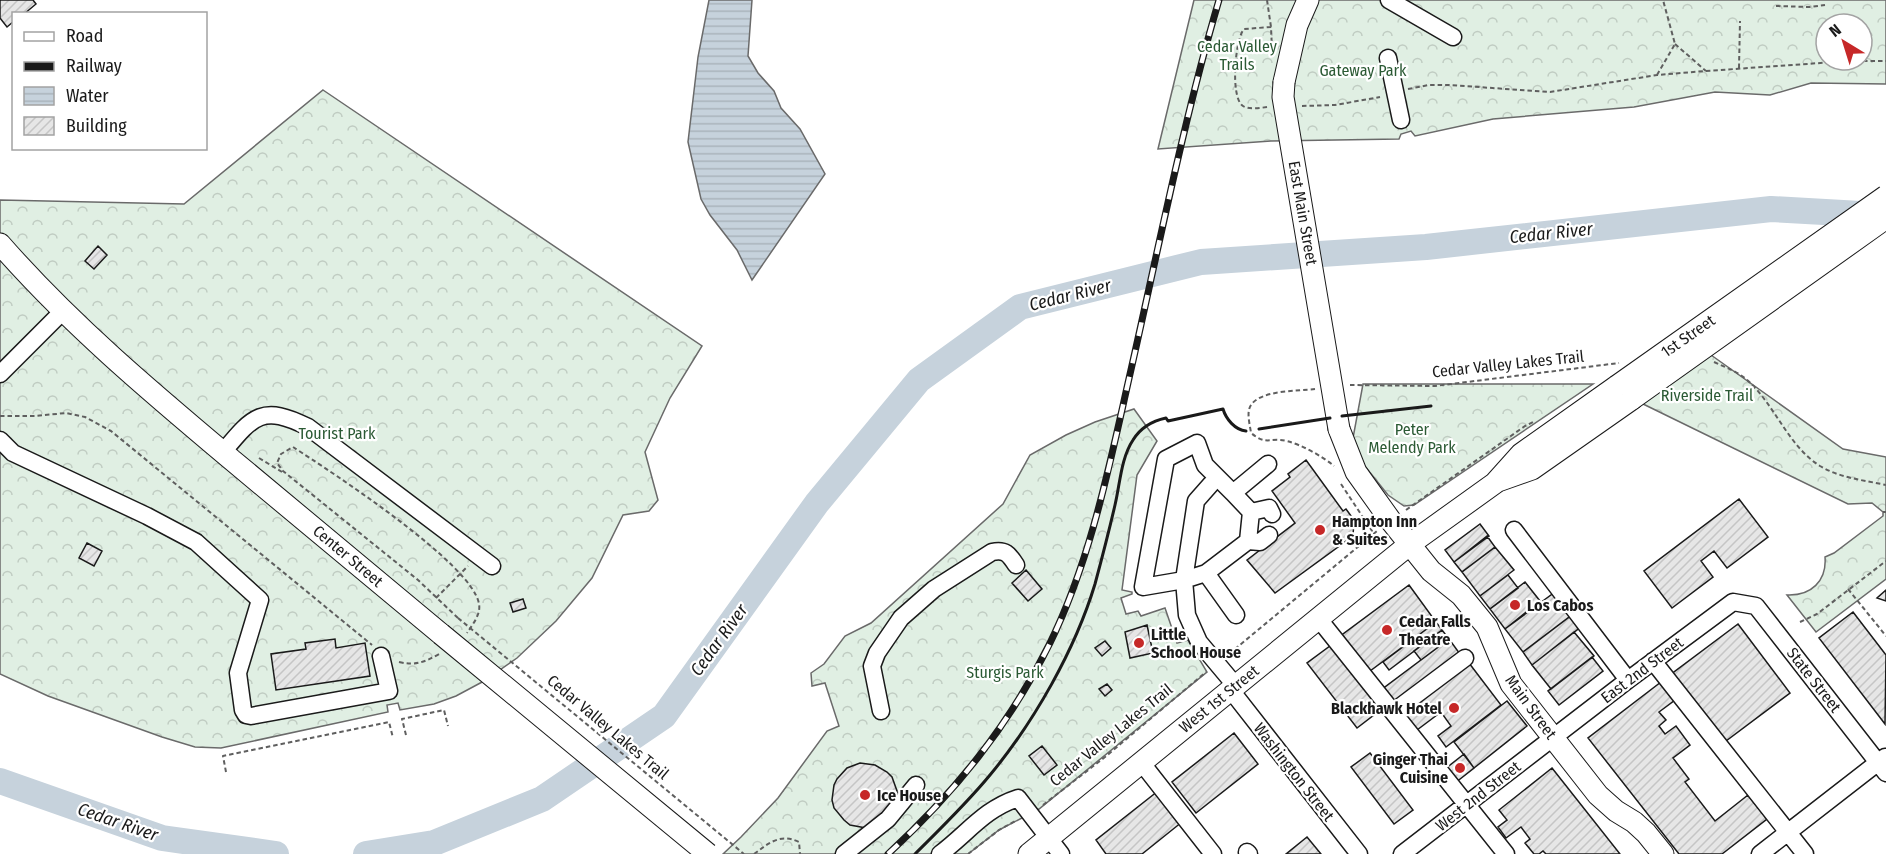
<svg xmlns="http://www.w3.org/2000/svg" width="1886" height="854" viewBox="0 0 1886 854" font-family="'Fira Sans Condensed',sans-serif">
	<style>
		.forest { fill: url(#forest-crowns); stroke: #6a6a6a; stroke-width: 1.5; fill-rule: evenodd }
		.water { fill: url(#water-rules); stroke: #6a6a6a; stroke-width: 1.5 }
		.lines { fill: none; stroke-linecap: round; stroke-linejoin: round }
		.river { stroke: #c6d2dc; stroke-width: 26 }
		.building { fill: url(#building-hatch); stroke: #1a1a1a; stroke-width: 1.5 }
		.minor-casing { stroke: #1a1a1a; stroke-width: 19 }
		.major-casing { stroke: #1a1a1a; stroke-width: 23 }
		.path { stroke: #5f5f5f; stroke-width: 2; stroke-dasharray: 4.5 3; stroke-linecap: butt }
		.minor { stroke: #fff; stroke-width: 16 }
		.major { stroke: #fff; stroke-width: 21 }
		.rail-casing { stroke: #1a1a1a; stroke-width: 7 }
		.rail { stroke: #fff; stroke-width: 4.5; stroke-dasharray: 14; stroke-linecap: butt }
		.major-bridge-casing { stroke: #1a1a1a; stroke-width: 23; stroke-linecap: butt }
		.path-bridge { stroke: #5f5f5f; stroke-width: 2; stroke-dasharray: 4.5 3; stroke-linecap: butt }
		.major-bridge { stroke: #fff; stroke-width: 21 }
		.wall { stroke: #1a1a1a; stroke-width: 3 }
		.poi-dot { fill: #c62828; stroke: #fff; stroke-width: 2 }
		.labels { text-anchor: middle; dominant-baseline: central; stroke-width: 4.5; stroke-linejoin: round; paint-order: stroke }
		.park-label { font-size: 16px; fill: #2b5a34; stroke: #fff }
		.street-label { font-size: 16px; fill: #1a1a1a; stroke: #fff }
		.poi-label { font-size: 16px; font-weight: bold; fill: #1a1a1a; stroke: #fff; text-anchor: start }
		.water-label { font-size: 18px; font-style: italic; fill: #1a1a1a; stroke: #fff }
	</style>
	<defs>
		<pattern id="forest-crowns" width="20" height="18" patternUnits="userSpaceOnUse" patternTransform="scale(1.5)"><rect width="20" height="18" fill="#e0efe3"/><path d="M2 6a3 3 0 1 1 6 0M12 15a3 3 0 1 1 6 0" fill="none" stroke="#c0ccc2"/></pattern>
		<pattern id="water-rules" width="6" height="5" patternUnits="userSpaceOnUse" patternTransform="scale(1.5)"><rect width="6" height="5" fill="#c6d2dc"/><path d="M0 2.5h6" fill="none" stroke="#aab4bc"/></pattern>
		<pattern id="building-hatch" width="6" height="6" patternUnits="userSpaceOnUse" patternTransform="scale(1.5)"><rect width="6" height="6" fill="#e6e6e6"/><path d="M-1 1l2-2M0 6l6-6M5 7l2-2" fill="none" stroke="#c5c5c5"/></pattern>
	</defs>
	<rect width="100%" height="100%" fill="#fff"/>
	<!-- forest -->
	<path class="forest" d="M1194,0H1886V84L1811,83L1770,95L1715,92L1634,107L1493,119L1415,136L1411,131L1401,134L1399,139L1271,141L1158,149ZM1826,24H1862V60H1826Z
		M323,90L702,346L670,398L645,452L658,500L649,511L623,515L592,578L556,621L517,658L484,681L456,696L434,704L400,710L398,703L387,705L388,712L221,748L195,747L162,737L48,696L0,674V200L184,204Z
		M1704,350L1843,449L1886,457V579L1816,632L1787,595C1811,596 1827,581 1825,557L1834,553L1883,516V512L1872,503L1848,504L1639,402Z
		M1363,384H1593L1414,505L1404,506L1388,495L1364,465L1353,438Z
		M1134,409L1157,441L1137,475L1122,590L1132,592V594L1121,598L1126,614L1138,611L1141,616L1165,608L1177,643L1188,640L1207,672L1039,809L999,830L968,854H723L741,837L778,798L827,731L839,726L825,683L812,686L811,673L824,664L845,636L871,623L1003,504L1030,455L1066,435L1095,422Z"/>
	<!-- water -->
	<path class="water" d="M709,0H752L748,56L758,73L774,91L781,108L800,129L825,174L752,280L737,250L710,215L701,199L688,142L698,57Z"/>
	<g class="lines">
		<!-- river -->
		<path class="river" d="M0,781L162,838L276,854
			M366,854L434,843L542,799L664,716L817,503L919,380L1020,307L1201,262L1426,247L1771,209L1878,215"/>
	</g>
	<!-- building -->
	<path class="building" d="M0,0H33L36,4L24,14H14V21L7,27L0,18Z
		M98,246L107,255L94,269L85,261Z
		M1306,460L1343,511L1346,509L1354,520L1353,536L1275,593L1247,560L1295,523L1272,491L1290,477L1288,474Z
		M1739,499L1768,537L1727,568L1714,551L1701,561L1713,577L1672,608L1644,571Z
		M1480,524L1489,536L1454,562L1445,550Z
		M1487,536L1495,547L1462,572L1454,562Z
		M87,543L102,551L94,566L79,558Z
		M1495,547L1514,570L1480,596L1462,572Z
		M1026,570L1042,589L1028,601L1012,583Z
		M1508,575L1518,588L1490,609L1480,596Z
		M1525,582L1540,601L1505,629L1490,609Z
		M1409,585L1436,622L1366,674L1339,637Z
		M1886,590V601L1877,598Z
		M1555,592L1573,614L1523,652L1505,629Z
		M523,599L526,608L513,612L510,603Z
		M1853,612L1886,655L1885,724L1819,638Z
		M1573,614L1582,626L1532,665L1523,652Z
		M1436,622L1442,630L1389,670L1383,662Z
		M1738,624L1790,693L1722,744L1670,675Z
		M1147,625L1153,653L1130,658L1125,632Z
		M1442,630L1449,639L1421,660L1414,651Z
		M1574,632L1594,656L1551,689L1532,665Z
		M335,639L336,648L365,643L370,676L276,690L271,654L306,649L305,643Z
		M1449,639L1460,654L1392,705L1381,690Z
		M1105,641L1111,648L1102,656L1095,648Z
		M1334,643L1383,708L1357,728L1307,663Z
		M1592,657L1603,671L1559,705L1548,691Z
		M1469,663L1501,705L1446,747L1438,736L1451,726L1441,712L1413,733L1400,716Z
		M1661,682L1675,700L1659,712L1666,720L1659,726L1665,734L1676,726L1690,745L1673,758L1689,779L1685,782L1715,821L1748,795L1767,819L1722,854H1679L1588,738Z
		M1107,684L1112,690L1105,696L1099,689Z
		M1507,701L1527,726L1474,768L1454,742Z
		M1234,733L1258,764L1196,813L1172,782Z
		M1042,746L1057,765L1044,775L1029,756Z
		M1370,753L1413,810L1394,824L1351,767Z
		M1464,754L1474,768L1455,783L1445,769Z
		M860,763L875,765L887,772L892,777L897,791V798L873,827L866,828L850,825L844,820L834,808L832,800L834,785L837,779L847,768Z
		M1552,768L1620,854H1546L1543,851L1539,854H1534L1525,843L1530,839L1521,827L1506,838L1498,827L1507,820L1499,810Z
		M1158,791L1182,822L1142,854H1106L1096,840Z
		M1307,837L1321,854H1286Z"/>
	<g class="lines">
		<defs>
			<path id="minor" d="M1389,0L1453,37
				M1388,58L1401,120
				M0,374L64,310
				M0,440L13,453L147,516L196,542L260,600L238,673L243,710L246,715L251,716L389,691L381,656
				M223,452C253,416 262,404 308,427L492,566
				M1211,484L1196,501L1184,580L1187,615L1199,642L1235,685
				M1233,493L1205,465L1197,443L1166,459L1143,587L1184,580L1206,573L1236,615
				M1251,512L1269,508L1272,514
				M1514,530L1628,680
				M1248,541L1260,542L1269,535
				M1206,573L1248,541L1251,512L1233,493L1268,464
				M1318,618L1506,854
				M1653,661L1805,854
				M1230,689L1359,854
				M881,711L872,666L877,653L901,618L934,589L992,552C1005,549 1009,554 1016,565
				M1393,712L1465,658
				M1141,762L1213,854
				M1247,852L1249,854
				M844,854L888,819L916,785
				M940,854C968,833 984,809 1018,798L1061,854
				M1402,854L1628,680L1733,602L1756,606L1886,773
				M1760,854L1885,757"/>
			<path id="major" d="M1284,82L1297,25L1308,0
				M0,244C70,324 151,392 232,460C302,518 372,576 441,634
				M1339,429L1356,472L1391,521L1431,571L1461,595L1487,627L1511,684L1598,795L1616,811L1634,822L1646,833L1663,854
				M1498,481L1532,469L1632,399
				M1029,854L1410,544L1495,483L1521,454L1617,386"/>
		</defs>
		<!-- minor casing -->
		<use href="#minor" class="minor-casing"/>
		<!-- major casing -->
		<use href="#major" class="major-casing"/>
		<!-- path -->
		<path class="path" d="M1267,0L1271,27
			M1776,6L1810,7L1825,5
			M1675,44L1706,71
			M1739,68L1740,21
			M1657,75L1675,44L1663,0
			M1408,89L1429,85H1449L1550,92L1657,75L1706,71L1849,61H1886
			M1302,106L1335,105L1380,97
			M1267,107C1260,108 1249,110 1243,106C1230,98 1235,39 1244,29L1271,27L1272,50
			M1714,362C1725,367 1736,371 1746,379C1775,404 1787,445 1820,466C1840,478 1863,480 1886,485
			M1350,385L1435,386L1619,363
			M1315,389C1298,391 1261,390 1251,405C1246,412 1250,425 1251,433C1267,446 1269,437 1287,441C1302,445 1322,456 1334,466
			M0,416H35L66,413L85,417L111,431L372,645
			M259,458L282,472
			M1341,484L1374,534
			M1406,510L1525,426L1535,421
			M1883,512H1886
			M1848,589L1886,636
			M436,598L468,566
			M458,618L418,580L283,471L277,463L281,454L293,447C330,471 473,564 479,604C481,614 473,624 467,633
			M1800,622L1817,614L1886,561
			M1229,654L1377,531
			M399,662C415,666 425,662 439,654
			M406,735L402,719L444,710L448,726
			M226,772L223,756L389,722L393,738
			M1043,805L1105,757L1206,672
			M754,854C769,843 780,833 799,842L800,854
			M968,854L999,830L1017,820"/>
		<!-- minor -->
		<use href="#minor" class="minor"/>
		<!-- major -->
		<use href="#major" class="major"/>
		<defs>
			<path id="rail" d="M888,854C955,792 1009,726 1050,643C1090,561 1108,472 1128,383C1157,256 1182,126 1219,0"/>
		</defs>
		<!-- rail casing -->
		<use href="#rail" class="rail-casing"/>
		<!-- rail -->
		<use href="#rail" class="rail"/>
		<defs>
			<path id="major-bridge" d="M1284,82L1283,97L1339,429
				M1617,386L1886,196
				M1632,399L1886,218
				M441,634L708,854"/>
		</defs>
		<!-- major-bridge casing -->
		<use href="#major-bridge" class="major-bridge-casing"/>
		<!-- path-bridge -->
		<path class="path-bridge" d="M458,618L744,854"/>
		<!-- major-bridge -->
		<use href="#major-bridge" class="major-bridge"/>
		<!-- wall -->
		<path class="wall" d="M1342,416L1431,406
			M1259,429L1330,418
			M915,854C941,828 967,803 990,775C1034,722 1075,650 1095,584C1102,558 1109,531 1115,505C1120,484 1121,458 1133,440C1141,427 1152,421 1166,418L1168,421L1223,409C1226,419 1235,430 1246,431"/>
	</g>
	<!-- markers -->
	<g class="poi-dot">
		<circle cx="1320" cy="530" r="6"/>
		<circle cx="1515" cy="605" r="6"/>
		<circle cx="1387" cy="630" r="6"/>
		<circle cx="1139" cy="643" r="6"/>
		<circle cx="1454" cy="708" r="6"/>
		<circle cx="1460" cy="768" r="6"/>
		<circle cx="865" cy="795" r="6"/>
	</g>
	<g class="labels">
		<!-- park labels -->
		<g class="park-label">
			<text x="1237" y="46">Cedar Valley<tspan x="1237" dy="18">Trails</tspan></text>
			<text x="1363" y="70">Gateway Park</text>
			<text x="1707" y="395">Riverside Trail</text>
			<text x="1412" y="429">Peter<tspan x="1412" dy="18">Melendy Park</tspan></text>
			<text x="337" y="433">Tourist Park</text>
			<text x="1005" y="672">Sturgis Park</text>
		</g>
		<!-- street labels -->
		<g class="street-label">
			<text transform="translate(1303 213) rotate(80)">East Main Street</text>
			<text transform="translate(1688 336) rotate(-35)">1st Street</text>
			<text transform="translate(1508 364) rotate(-6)">Cedar Valley Lakes Trail</text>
			<text transform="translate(348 556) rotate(40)">Center Street</text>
			<text transform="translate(1642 670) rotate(-37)">East 2nd Street</text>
			<text transform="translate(1814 680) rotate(52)">State Street</text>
			<text transform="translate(1219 699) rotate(-39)">West 1st Street</text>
			<text transform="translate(1531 707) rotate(54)">Main Street</text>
			<text transform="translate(608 727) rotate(40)">Cedar Valley Lakes Trail</text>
			<text transform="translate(1111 735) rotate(-39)">Cedar Valley Lakes Trail</text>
			<text transform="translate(1294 772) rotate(52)">Washington Street</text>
			<text transform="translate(1478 796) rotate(-38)">West 2nd Street</text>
		</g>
		<!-- poi labels -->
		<g class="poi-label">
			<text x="1332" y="521">Hampton Inn<tspan x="1332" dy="18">&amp; Suites</tspan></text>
			<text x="1527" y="605">Los Cabos</text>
			<text x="1399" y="621">Cedar Falls<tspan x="1399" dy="18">Theatre</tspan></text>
			<text x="1151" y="634">Little<tspan x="1151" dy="18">School House</tspan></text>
			<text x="1442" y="708" text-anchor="end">Blackhawk Hotel</text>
			<text x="1448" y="759" text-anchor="end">Ginger Thai<tspan x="1448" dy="18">Cuisine</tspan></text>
			<text x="877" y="795">Ice House</text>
		</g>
		<!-- water labels -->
		<g class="water-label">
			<text transform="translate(1551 233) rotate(-6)">Cedar River</text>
			<text transform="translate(1070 295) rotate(-14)">Cedar River</text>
			<text transform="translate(719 640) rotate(-54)">Cedar River</text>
			<text transform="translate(118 822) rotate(19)">Cedar River</text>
		</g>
	</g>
	<!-- legend -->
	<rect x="12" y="12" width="195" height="138" fill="#ffffff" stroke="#a3a3a3" stroke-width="1.5"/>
	<rect x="24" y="32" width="30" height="9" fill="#ffffff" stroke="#a3a3a3" stroke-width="1.5"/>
	<text x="66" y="42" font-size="18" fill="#1a1a1a">Road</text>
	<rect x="24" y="62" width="30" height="9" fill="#1a1a1a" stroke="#a3a3a3" stroke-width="1.5"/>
	<text x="66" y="72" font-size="18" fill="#1a1a1a">Railway</text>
	<rect x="24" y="87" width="30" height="18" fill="url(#water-rules)" stroke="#a3a3a3" stroke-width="1.5"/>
	<text x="66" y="102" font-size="18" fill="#1a1a1a">Water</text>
	<rect x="24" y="117" width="30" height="18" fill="url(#building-hatch)" stroke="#a3a3a3" stroke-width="1.5"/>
	<text x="66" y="132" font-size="18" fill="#1a1a1a">Building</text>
	<!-- north arrow -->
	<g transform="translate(1844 42) rotate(322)"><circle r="28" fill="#ffffff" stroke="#a3a3a3" stroke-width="1.5"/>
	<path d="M0-4.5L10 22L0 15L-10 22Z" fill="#c62828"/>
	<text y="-9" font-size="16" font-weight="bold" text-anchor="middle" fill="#1a1a1a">N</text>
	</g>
</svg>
